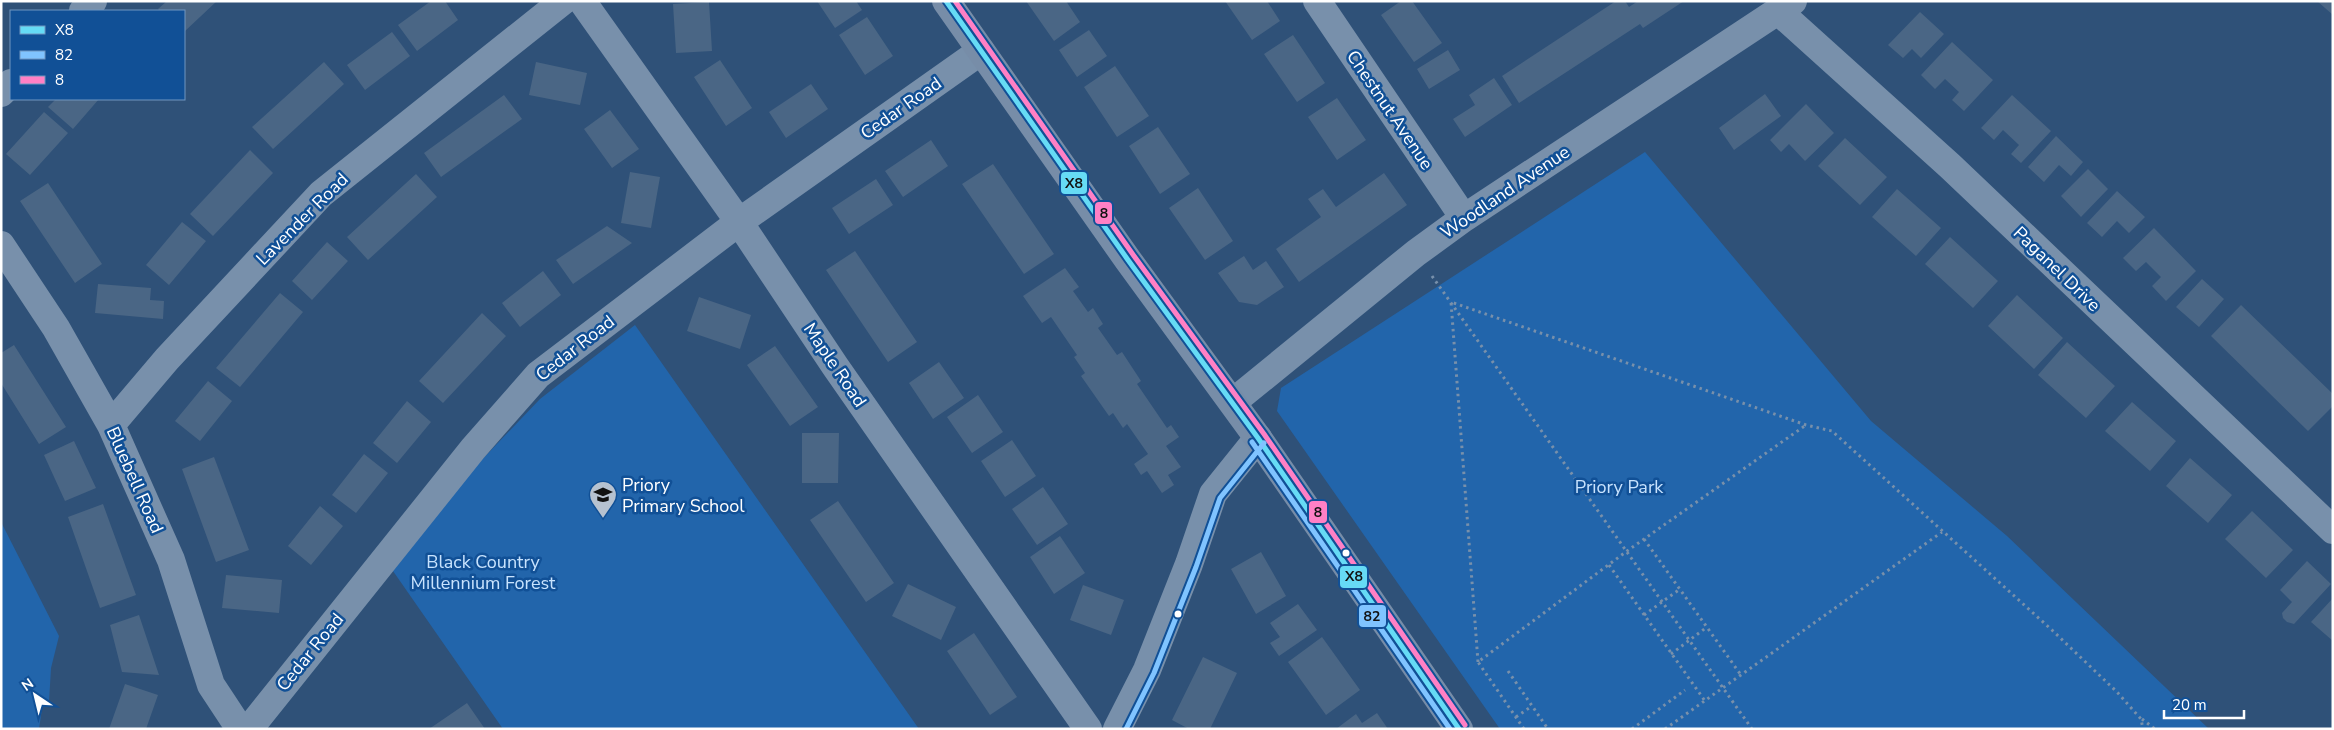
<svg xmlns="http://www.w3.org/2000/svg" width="2334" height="730" viewBox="0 0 2334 730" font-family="'Nunito Sans',sans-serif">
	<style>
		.green { fill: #2265ab }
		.building { fill: #4a6685 }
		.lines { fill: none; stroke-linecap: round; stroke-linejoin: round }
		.path { stroke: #7890ab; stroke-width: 3; stroke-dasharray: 2.5 4; stroke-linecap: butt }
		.street { stroke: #7890ab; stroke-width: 28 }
		.primary { stroke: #778da8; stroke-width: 28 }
		.bus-1-casing { stroke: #115096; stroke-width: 9 }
		.bus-2-casing { stroke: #115096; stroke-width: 9 }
		.bus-3-casing { stroke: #115096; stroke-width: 9 }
		.bus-1 { stroke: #66dbf5; stroke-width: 5 }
		.bus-2 { stroke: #80c4ff; stroke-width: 5 }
		.bus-3 { stroke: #ff80c5; stroke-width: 5 }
		.bus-dot { fill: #fff; stroke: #115096; stroke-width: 2 }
		.labels { text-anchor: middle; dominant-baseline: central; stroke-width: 5; stroke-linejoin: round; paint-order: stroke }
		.street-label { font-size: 18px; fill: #fff; stroke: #115096 }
		.poi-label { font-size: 18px; fill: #fff; stroke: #115096; text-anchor: start }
		.park-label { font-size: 18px; fill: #c8e3fe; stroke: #115096 }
		.line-badge { stroke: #115096; stroke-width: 2 }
		.pale-badge-label { font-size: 14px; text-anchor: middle; font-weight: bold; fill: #111 }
	</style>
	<rect width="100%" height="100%" fill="#2f5178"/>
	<!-- green -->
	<path class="green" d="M1645,152L1871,421L2007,536L2209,729H1500L1277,411L1281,388Z
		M635,325L919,729H503L393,571L474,468L540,399Z
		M1,522L59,636L51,668L49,702H43L39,729H1Z"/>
	<!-- building -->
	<path class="building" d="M167,1H217L184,32V11H160L158,9Z
		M431,1H445L458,20L417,51L398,25Z
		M817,1H856L862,10L835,28Z
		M1026,1H1066L1080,22L1054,41Z
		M1225,1H1267L1280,21L1252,40Z
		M1401,1H1412L1442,43L1414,62L1381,15Z
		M1616,1H1625L1629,7L1638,1H1684L1643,28L1640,24L1519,103L1502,76Z
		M2317,1H2333V15Z
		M709,2L712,51L676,53L673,4Z
		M1920,12L1944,34L1921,58L1912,49L1903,58L1888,45Z
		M867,17L893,56L865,75L839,35Z
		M1089,30L1107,56L1077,77L1059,50Z
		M392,32L410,56L365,90L347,65Z
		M1293,35L1325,83L1297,102L1264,54Z
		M1952,42L1993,80L1964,111L1952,100L1959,92L1945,79L1935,89L1921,75Z
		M1448,50L1460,70L1429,89L1417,69Z
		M720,60L752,108L726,126L694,77Z
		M324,62L344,84L273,149L252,127Z
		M536,62L587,73L580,105L529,95Z
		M1115,66L1149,116L1117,137L1084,87Z
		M1494,78L1512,105L1465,137L1453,119L1475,105L1469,95Z
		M811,84L828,109L786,138L769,112Z
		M1765,94L1781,116L1734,150L1719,128Z
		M504,95L522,119L441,177L424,153Z
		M2012,95L2051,131L2021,163L2011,154L2019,145L2003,130L1994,140L1981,128Z
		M1337,98L1366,140L1337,160L1308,117Z
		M56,99H99L73,129L48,107Z
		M1806,104L1834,133L1805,161L1789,144L1781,152L1770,140Z
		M610,110L639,149L612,168L584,129Z
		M44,112L68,133L30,175L6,154Z
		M1158,127L1190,174L1160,194L1129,146Z
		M2056,136L2083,162L2071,176L2059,165L2044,182L2028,167Z
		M1845,138L1887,177L1860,205L1818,166Z
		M931,140L948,166L903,197L885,171Z
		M250,150L273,173L213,236L190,214Z
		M993,164L1054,254L1024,274L962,184Z
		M2088,169L2108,189L2081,217L2061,196Z
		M630,172L660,177L651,228L621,223Z
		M1384,173L1407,205L1299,282L1276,249L1321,217L1308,199L1323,189L1336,207Z
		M416,174L437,197L368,260L347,237Z
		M876,179L893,205L849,234L832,208Z
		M48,183L102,264L75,283L20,201Z
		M1198,188L1233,241L1205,260L1169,208Z
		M1897,189L1941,228L1916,256L1872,217Z
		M2117,191L2145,217L2129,233L2117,221L2102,237L2087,223Z
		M182,222L206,241L169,285L146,265Z
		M607,226L632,243L573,284L556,260Z
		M2154,228L2196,271L2166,301L2152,286L2161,277L2146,262L2136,271L2123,258Z
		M1950,237L1998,281L1973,308L1925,264Z
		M327,242L348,261L312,300L292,281Z
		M855,251L917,342L888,362L826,270Z
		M1244,256L1253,270L1266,261L1284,287L1257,305L1239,302L1218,273Z
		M1065,268L1079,287L1073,291L1088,312L1093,308L1103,324L1098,328L1117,355L1122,352L1141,381L1137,384L1167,428L1171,425L1179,437L1166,446L1181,467L1168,475L1174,485L1162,493L1147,471L1141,475L1134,464L1148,454L1127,424L1123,428L1113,413L1109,416L1081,376L1085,373L1074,357L1077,355L1051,317L1042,323L1023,296Z
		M543,271L561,295L520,327L502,303Z
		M2202,279L2224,299L2199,327L2176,307Z
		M98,284L151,288L150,300L164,301L163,319L95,313Z
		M280,293L303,312L240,387L216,368Z
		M2017,295L2063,338L2034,369L1988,326Z
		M699,297L751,315L740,349L687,331Z
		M2241,305L2333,394V406L2308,431L2211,336Z
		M482,313L506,336L443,403L419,381Z
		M2067,342L2115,386L2086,418L2038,375Z
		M14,345L66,427L39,444L1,383V353Z
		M775,346L818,407L790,426L747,365Z
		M939,362L964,398L933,419L909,383Z
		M208,381L232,401L200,441L175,421Z
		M978,395L1003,432L972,453L947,417Z
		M407,401L431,422L397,463L373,443Z
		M2132,402L2176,441L2150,471L2105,431Z
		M802,433H839L838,483H802Z
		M1012,440L1036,476L1005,497L981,461Z
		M74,441L96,488L65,501L44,455Z
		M364,454L388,473L356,513L332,495Z
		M214,457L249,550L216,562L182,469Z
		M2190,458L2232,495L2208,523L2166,486Z
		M1043,487L1068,524L1037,545L1012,509Z
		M838,501L894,583L866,602L810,520Z
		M103,504L136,595L100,608L68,517Z
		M320,506L343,526L311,565L288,546Z
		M2252,511L2293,550L2266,578L2225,539Z
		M1060,536L1085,573L1054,594L1030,557Z
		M1261,552L1286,596L1256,614L1231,569Z
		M2307,561L2331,584L2294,624L2287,622L2283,618L2282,613L2292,602L2280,590Z
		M226,575L282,580L279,613L222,608Z
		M908,584L956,607L941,640L892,616Z
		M1083,585L1124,600L1111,635L1070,620Z
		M2333,598V641L2311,622Z
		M1298,604L1317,630L1279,656L1270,643L1280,637L1270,623Z
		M139,615L159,675L122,672L110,625Z
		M974,633L1017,697L990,715L947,651Z
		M1322,637L1360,690L1326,715L1288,662Z
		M1203,657L1237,673L1210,729H1189L1172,720Z
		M125,684L158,695L146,729H109Z
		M467,703L485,729H429Z
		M1377,713L1388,729H1336L1356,714L1362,723Z"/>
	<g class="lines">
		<!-- path -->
		<path class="path" d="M1432,276L1752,729
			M1644,539L1741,675
			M1609,565L1705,701
			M1644,615L1680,589
			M1671,654L1707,627
			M1478,662L1451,302L1806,425L1832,431L2053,631L2117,692L2141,719L2143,729
			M1508,671L1548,729
			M1516,717L1532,706
			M2142,719L2155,729
			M1524,729L1478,662L1627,551L1806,425
			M1632,729L1685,690
			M1665,729L1942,532"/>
		<!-- street -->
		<path class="street" d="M582,1L739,222L835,366L1088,729
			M1317,1L1464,218
			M83,11L93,1
			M1778,11L1950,166L2333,530
			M1,93L11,83
			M1,245L56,328L111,425L171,560L211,685L240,729
			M1233,402L1416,253L1464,218L1793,1
			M111,425L167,359L321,194L563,1
			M249,729L473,449L538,375L739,222L981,51
			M1117,729L1147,670L1189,564L1213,494L1258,438"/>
		<!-- primary -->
		<path class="primary" d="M946,1L1128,260L1258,438L1459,729"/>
		<defs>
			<path id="bus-1" d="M946,1L1128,260L1258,438L1459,729"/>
			<path id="bus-2" d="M1252,442L1450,729
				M1126,729L1154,673L1196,567L1220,498L1264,443"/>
			<path id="bus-3" d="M955,1L1134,256L1264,434L1465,725"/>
		</defs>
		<!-- bus-1 casing -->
		<use href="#bus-1" class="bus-1-casing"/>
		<!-- bus-2 casing -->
		<use href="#bus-2" class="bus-2-casing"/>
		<!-- bus-3 casing -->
		<use href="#bus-3" class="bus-3-casing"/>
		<!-- bus-1 -->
		<use href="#bus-1" class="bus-1"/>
		<!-- bus-2 -->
		<use href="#bus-2" class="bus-2"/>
		<!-- bus-3 -->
		<use href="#bus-3" class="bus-3"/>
	</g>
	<!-- icons -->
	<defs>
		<symbol id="school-pin" viewBox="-11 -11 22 30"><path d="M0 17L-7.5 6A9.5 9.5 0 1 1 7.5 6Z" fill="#b6c2d0" stroke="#115096"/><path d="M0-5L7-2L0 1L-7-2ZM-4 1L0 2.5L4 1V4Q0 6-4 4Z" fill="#111"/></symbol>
	</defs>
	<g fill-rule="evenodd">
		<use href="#school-pin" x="587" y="479" width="32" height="43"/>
	</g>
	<!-- markers -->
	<g class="bus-dot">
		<circle cx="1346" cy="553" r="4.5"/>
		<circle cx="1178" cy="614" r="4.5"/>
	</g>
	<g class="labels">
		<!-- street labels -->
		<g class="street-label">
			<text transform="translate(901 108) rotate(-35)">Cedar Road</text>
			<text transform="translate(1390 110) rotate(56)">Chestnut Avenue</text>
			<text transform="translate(1505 192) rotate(-34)">Woodland Avenue</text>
			<text transform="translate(302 219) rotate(-45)">Lavender Road</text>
			<text transform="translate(2057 269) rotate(44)">Paganel Drive</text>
			<text transform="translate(575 348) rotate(-38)">Cedar Road</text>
			<text transform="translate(835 365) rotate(56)">Maple Road</text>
			<text transform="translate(135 480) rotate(66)">Bluebell Road</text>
			<text transform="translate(310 652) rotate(-51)">Cedar Road</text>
		</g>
		<!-- poi labels -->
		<g class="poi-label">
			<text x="622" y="485">Priory<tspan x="622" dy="21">Primary School</tspan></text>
		</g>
		<!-- park labels -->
		<g class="park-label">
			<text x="1619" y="487">Priory Park</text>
			<text x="483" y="562">Black Country<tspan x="483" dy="21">Millennium Forest</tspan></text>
		</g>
	</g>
	<g class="line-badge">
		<rect x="1060" y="171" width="28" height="24" rx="5" fill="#66dbf5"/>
		<rect x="1094" y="201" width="19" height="24" rx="5" fill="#ff80c5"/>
		<rect x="1308" y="500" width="20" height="24" rx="5" fill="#ff80c5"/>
		<rect x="1339" y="565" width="29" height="24" rx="5" fill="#66dbf5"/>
		<rect x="1358" y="604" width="29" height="24" rx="5" fill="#80c4ff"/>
	</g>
	<g class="pale-badge-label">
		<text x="1074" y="188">X8</text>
		<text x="1104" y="218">8</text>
		<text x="1318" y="517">8</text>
		<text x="1354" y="581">X8</text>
		<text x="1372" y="621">82</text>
	</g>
	<!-- border -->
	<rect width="2334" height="730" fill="none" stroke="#ffffff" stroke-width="5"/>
	<!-- legend -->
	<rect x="10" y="10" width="175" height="90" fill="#115096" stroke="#7096c0"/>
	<rect x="20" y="26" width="25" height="8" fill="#66dbf5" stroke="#7096c0"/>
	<text x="55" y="35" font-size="15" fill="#ffffff">X8</text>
	<rect x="20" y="51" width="25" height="8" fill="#80c4ff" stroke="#7096c0"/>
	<text x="55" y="60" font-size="15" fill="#ffffff">82</text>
	<rect x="20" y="76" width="25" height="8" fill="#ff80c5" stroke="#7096c0"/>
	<text x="55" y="85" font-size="15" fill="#ffffff">8</text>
	<!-- north arrow -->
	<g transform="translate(35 695) rotate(325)" stroke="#115096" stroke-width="4" paint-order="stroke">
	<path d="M0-4L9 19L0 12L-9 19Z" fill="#ffffff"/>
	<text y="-8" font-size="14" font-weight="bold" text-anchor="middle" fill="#ffffff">N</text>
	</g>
	<!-- scale -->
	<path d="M2164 710v8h80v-8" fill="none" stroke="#ffffff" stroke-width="2.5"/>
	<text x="2172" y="710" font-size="15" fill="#ffffff" stroke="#115096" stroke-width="4" paint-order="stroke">20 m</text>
</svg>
